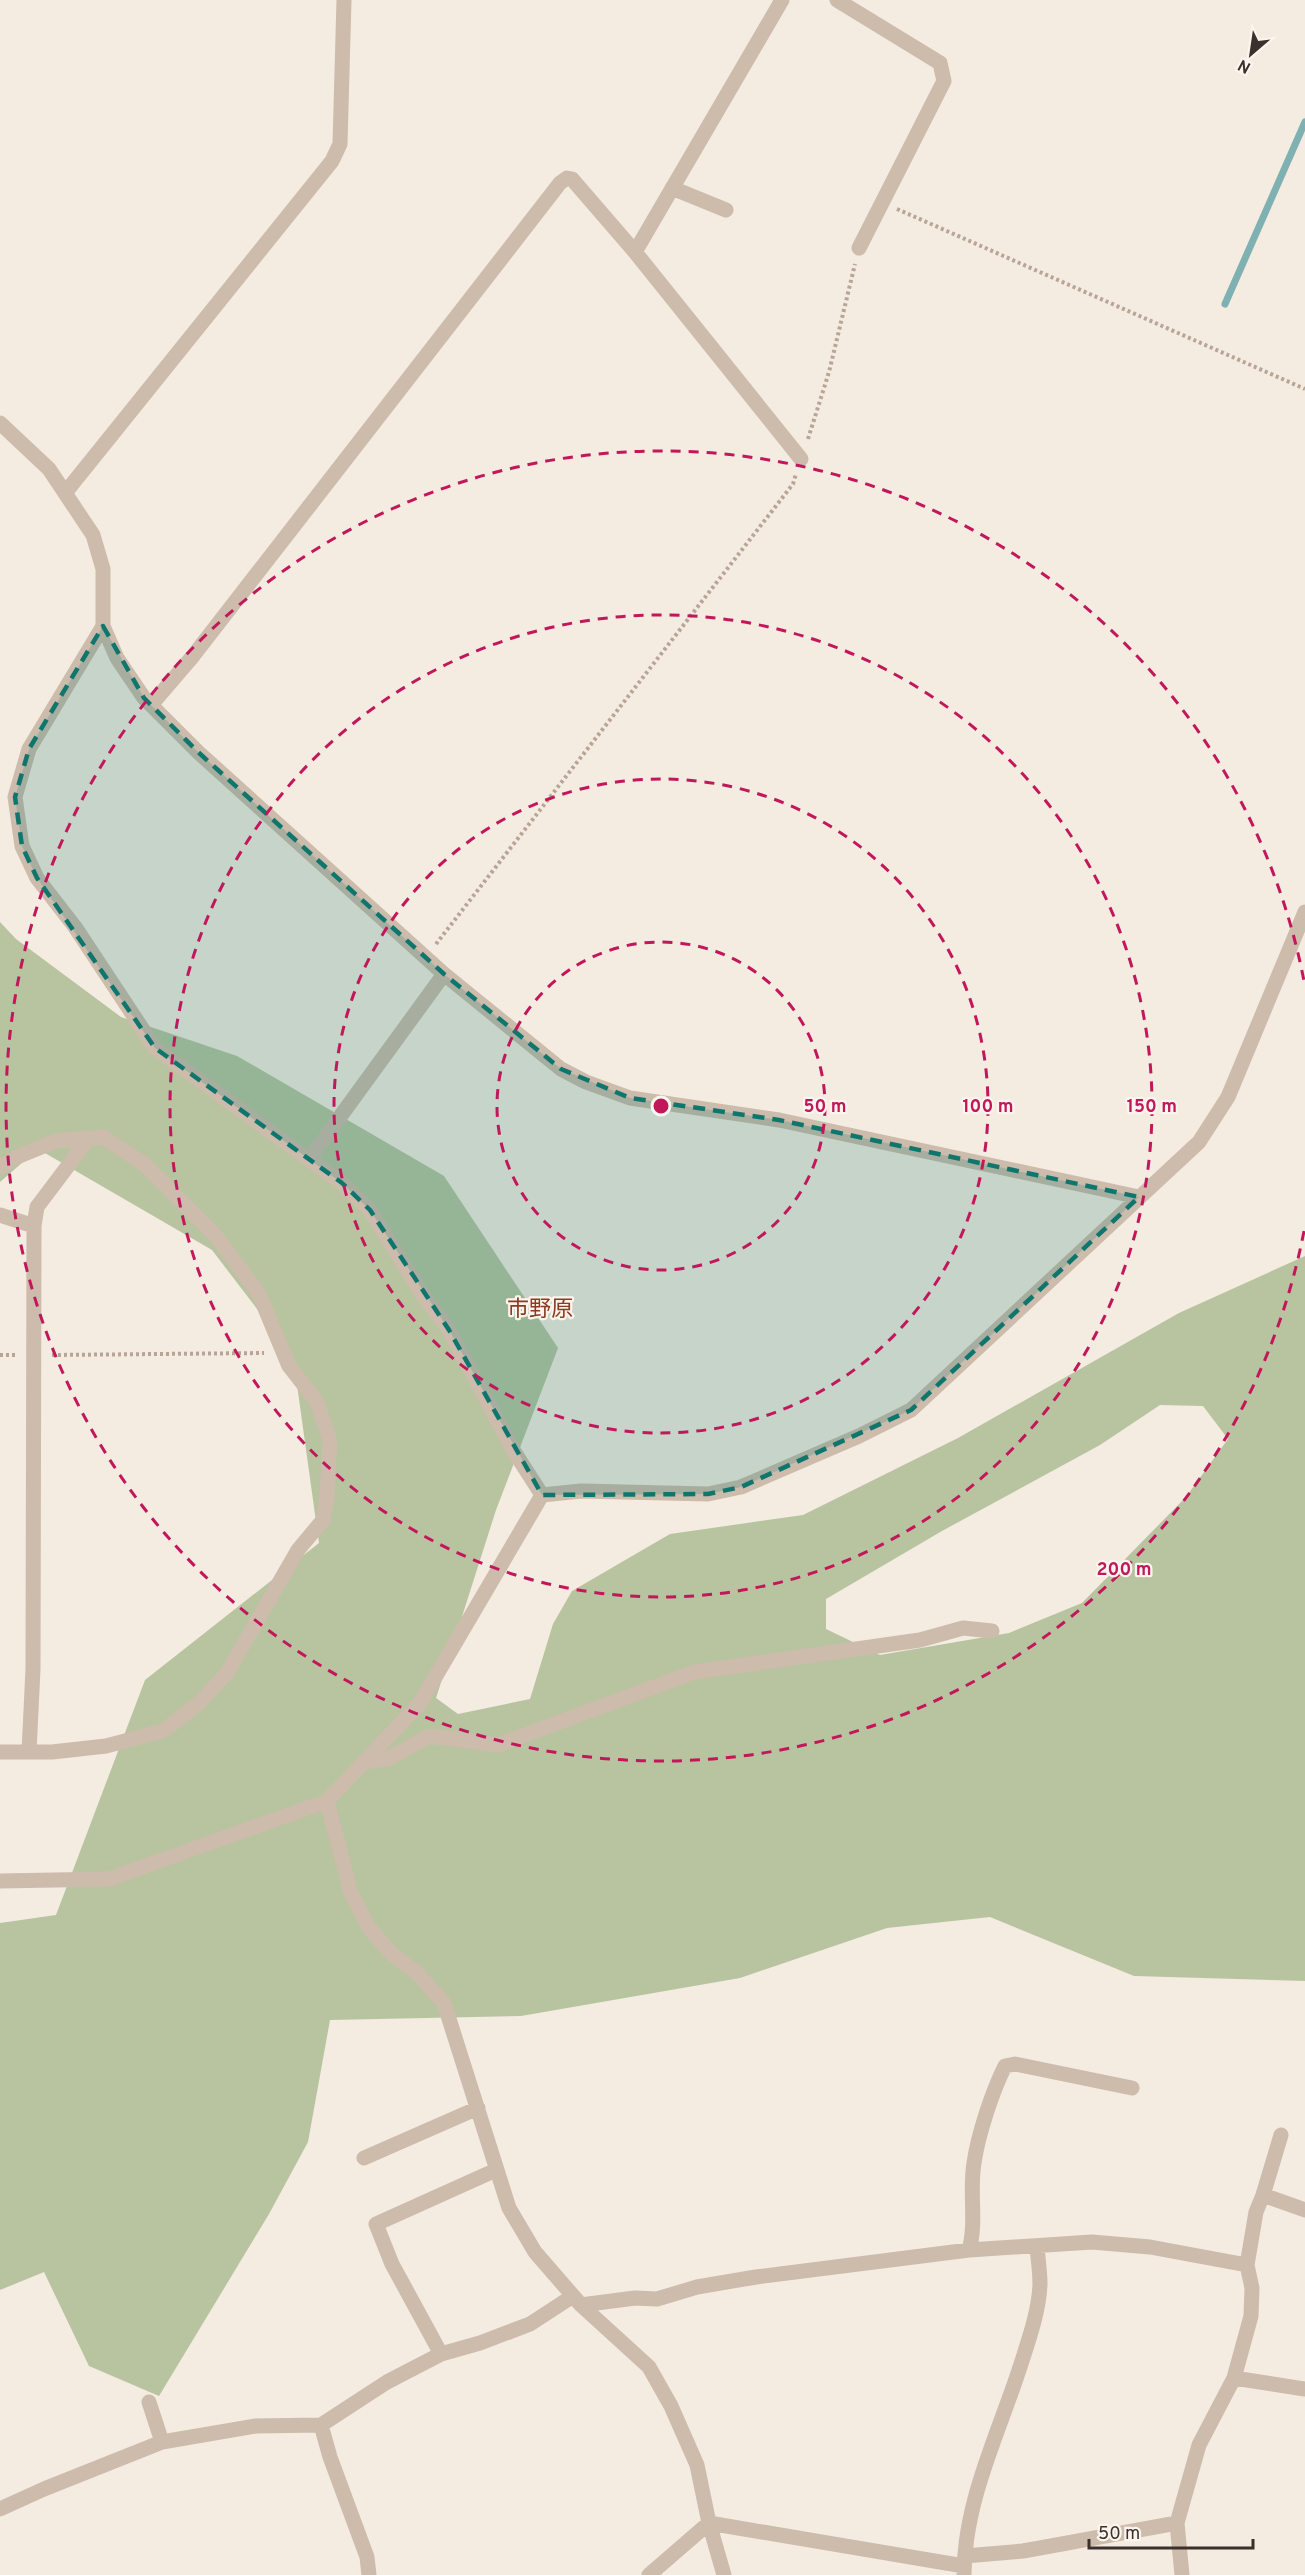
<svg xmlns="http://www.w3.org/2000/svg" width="1305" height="2575" viewBox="0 0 1305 2575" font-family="Overpass,'Noto Sans JP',sans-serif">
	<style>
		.green { fill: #b8c4a0; fill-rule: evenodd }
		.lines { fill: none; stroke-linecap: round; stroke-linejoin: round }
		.stream { stroke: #7fb0b2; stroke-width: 7 }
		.path { stroke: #b9a596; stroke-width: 4; stroke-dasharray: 3 3; stroke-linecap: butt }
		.minor { stroke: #cdbbac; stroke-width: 15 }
		.marked { fill: #0f766e; fill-opacity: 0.2; stroke: #0f766e; stroke-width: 4.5; stroke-dasharray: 12 8; stroke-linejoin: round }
		.ring { fill: none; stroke: #c2185b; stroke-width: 3; stroke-dasharray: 10 8 }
		.labels { text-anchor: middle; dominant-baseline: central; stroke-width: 4.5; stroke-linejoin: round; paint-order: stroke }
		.quarter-label { font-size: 22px; fill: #8c3b22; stroke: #fbf5ee }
		.centre { fill: #c2185b; stroke: #fbf5ee; stroke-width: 3 }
		.ring-label { font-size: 18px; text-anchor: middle; font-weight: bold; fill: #c2185b; stroke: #fbf5ee; stroke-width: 4.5; stroke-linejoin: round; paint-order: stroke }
	</style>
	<rect width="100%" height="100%" fill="#f4ebe1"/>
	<!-- green -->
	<path class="green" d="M0,922L16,939L121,1017L237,1056L444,1176L558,1348L496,1510L436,1698L458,1714L530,1699L553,1624L572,1591L670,1534L803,1515L958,1438L1179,1313L1305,1256V1981L1134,1976L990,1917L887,1928L740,1978L521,2016L330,2020L308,2142L269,2214L159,2396L89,2366L44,2272L0,2290V1923L56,1915L145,1680L319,1543L293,1356L212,1250L38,1149L0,1182ZM1160,1405L1203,1406L1228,1439L1186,1497L1082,1603L1009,1633L880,1655L826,1629V1599L942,1531L1100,1445Z"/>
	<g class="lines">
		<!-- stream -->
		<path class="stream" d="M1225,304L1305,122"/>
		<!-- path -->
		<path class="path" d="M897,209L1305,389
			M808,439L829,372L855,264
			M436,944L793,484L796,474
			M0,1355H17
			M52,1355L264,1353"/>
		<!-- minor -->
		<path class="minor" d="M837,0L940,63L944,81L859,248
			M672,188L726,210
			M635,252L782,0
			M0,423L49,469L93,535L103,569V626L117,658L144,698L198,752L444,974L561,1069L586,1082L630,1098L779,1120L1139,1197
			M65,493L332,161L340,144L344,0
			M103,626L29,749L15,797L22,846L37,878L75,927L155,1048L342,1183L370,1210L423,1295L449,1330L515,1453L542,1495
			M151,705L193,656L560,183L567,178L572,179L635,252L801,459
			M310,1158L444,974
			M0,1167L19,1156L56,1141L103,1137L144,1164L215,1235L259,1294L289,1366L317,1402L330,1441L327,1496L323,1520L298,1550L227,1673L199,1703L163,1731L106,1746L52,1752H0
			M0,1215L34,1226
			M542,1495L581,1491L708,1494L741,1487L859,1436L911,1410L1199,1142L1228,1097L1305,912
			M29,1752L33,1669L34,1226L37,1207L89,1138
			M364,1762L388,1759L427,1737H439L498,1745L694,1672L920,1640L963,1628L992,1631
			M327,1801L351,1893L369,1928L393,1955L416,1972L444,2003L509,2208L535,2252L581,2305L649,2367L671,2406L697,2465L709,2523L724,2575
			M0,1881L109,1879L327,1801L420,1703L542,1495
			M364,2158L478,2108
			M1263,2195L1305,2210
			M969,2250C977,2222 969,2192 974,2163C978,2135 992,2092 1005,2066L1015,2064L1132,2088
			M581,2305L635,2298L657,2299L697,2287L756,2277L969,2250L1092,2242L1150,2247L1247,2265
			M441,2354L392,2264L376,2224L496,2170
			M1234,2378L1305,2389
			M149,2402L162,2442
			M321,2425L330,2457L367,2557L369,2575
			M0,2509L44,2489L162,2442L256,2426L321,2425L387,2382L441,2354L480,2343L530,2324L573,2296
			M709,2523L964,2566
			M965,2556L1023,2551L1177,2523
			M649,2575L709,2523
			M964,2575C964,2501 999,2433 1021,2364C1029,2339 1039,2311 1040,2284C1040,2272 1038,2259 1037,2247
			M1182,2575L1177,2523L1199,2445L1234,2378L1251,2316L1252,2288L1247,2265L1256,2212L1263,2195L1281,2135"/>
	</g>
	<!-- marked area -->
	<path class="marked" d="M103,626L144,698L198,752L444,974L561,1069L630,1098L779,1120L1139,1197L911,1410L741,1487L708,1494L542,1495L449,1330L370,1210L342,1183L155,1048L37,878L22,846L15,797L29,749Z"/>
	<!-- distance rings -->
	<g class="ring">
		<circle cx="661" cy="1106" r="164"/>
		<circle cx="661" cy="1106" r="327"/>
		<circle cx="661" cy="1106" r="491"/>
		<path d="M1304 1231A655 655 0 1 1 1304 981"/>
	</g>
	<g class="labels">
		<!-- quarter labels -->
		<g class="quarter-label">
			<text x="540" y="1310">市野原</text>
		</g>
	</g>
	<circle cx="661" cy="1106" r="9" class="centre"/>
	<g class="ring-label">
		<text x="825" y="1112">50 m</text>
		<text x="988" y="1112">100 m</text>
		<text x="1152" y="1112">150 m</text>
		<text x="1124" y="1575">200 m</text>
	</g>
	<!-- north arrow -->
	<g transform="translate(1251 54) rotate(209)" stroke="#fbf5ee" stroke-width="4.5" paint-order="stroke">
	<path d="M0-4.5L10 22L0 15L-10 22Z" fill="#3b302b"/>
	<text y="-9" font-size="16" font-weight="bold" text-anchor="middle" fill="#3b302b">N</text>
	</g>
	<!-- scale -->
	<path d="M1089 2539v9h164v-9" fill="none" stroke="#3b302b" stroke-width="3"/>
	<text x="1098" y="2539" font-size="18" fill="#3b302b" stroke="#fbf5ee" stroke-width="4.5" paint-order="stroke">50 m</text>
</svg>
